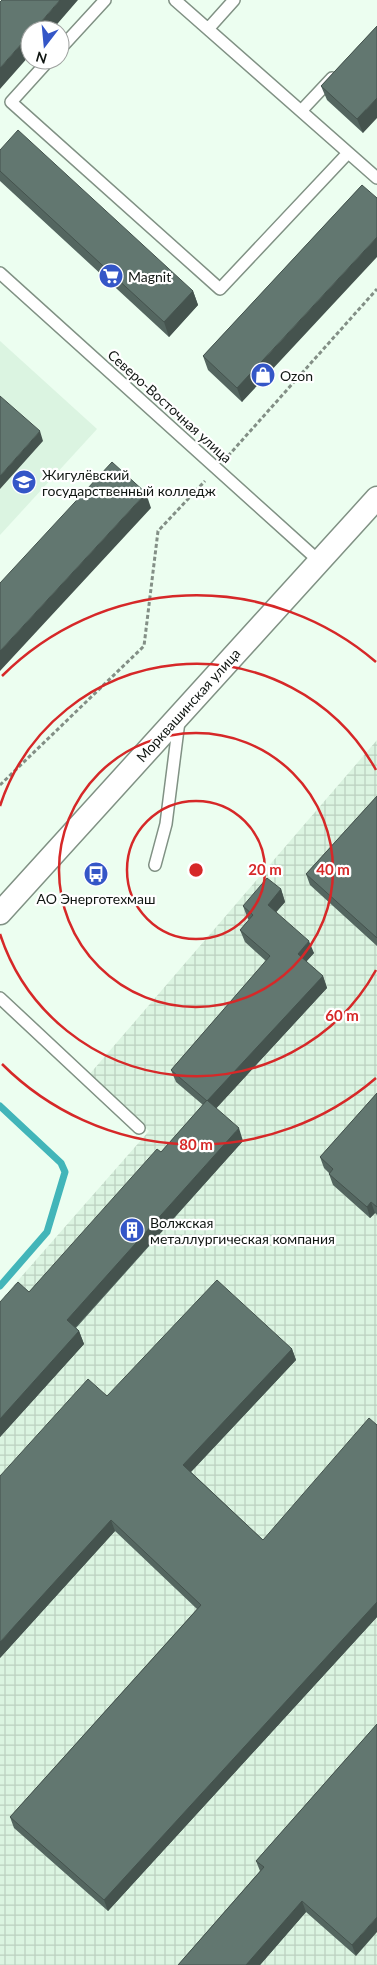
<svg xmlns="http://www.w3.org/2000/svg" width="377" height="1965" viewBox="0 0 377 1965" font-family="Lato,sans-serif">
	<style>
		.built { fill: #dbf4e1 }
		.industrial { fill: url(#industrial-grid) }
		.lines { fill: none; stroke-linecap: round; stroke-linejoin: round }
		.stream { stroke: #42b5b9; stroke-width: 7 }
		.service-casing { stroke: #809184; stroke-width: 14 }
		.minor-casing { stroke: #809184; stroke-width: 25 }
		.path { stroke: #838f86; stroke-width: 3; stroke-dasharray: 4 2.5; stroke-linecap: butt }
		.service { stroke: #fff; stroke-width: 11 }
		.minor { stroke: #fff; stroke-width: 22 }
		.wall { fill: #546660 }
		.shaded-wall { fill: #45534e }
		.building { fill: #627770; stroke: #45534e }
		.ring { fill: none; stroke: #d62828; stroke-width: 2.5 }
		.labels { text-anchor: middle; dominant-baseline: central; stroke-width: 4.5; stroke-linejoin: round; paint-order: stroke }
		.poi-label { font-size: 14px; fill: #101612; stroke: #fff; text-anchor: start }
		.street-label { font-size: 14px; fill: #101612; stroke: #fff }
		.centre { fill: #d62828; stroke: #fff; stroke-width: 2.5 }
		.ring-label { font-size: 15px; text-anchor: middle; font-weight: bold; fill: #d62828; stroke: #fff; stroke-width: 4.5; stroke-linejoin: round; paint-order: stroke }
	</style>
	<defs>
		<pattern id="industrial-grid" width="8" height="8" patternUnits="userSpaceOnUse" patternTransform="scale(1.25)"><rect width="8" height="8" fill="#dbf4e1"/><path d="M0 4h8M4 0v8" fill="none" stroke="#bbd0c0"/></pattern>
	</defs>
	<rect width="100%" height="100%" fill="#ecfef0"/>
	<!-- built -->
	<path class="built" d="M0,341L97,429L0,535Z"/>
	<!-- industrial -->
	<path class="industrial" d="M377,740V1965H0V1301L149,1131L88,1076Z"/>
	<g class="lines">
		<!-- stream -->
		<path class="stream" d="M0,1106L61,1163L65,1172L47,1232L0,1286"/>
		<defs>
			<path id="service" d="M175,0L377,178
				M208,29L234,0
				M60,49L105,0
				M49,60L11,102L220,289L348,153
				M301,111L332,78
				M0,273L319,561
				M155,865L166,824L179,721
				M0,998L139,1128"/>
			<path id="minor" d="M0,913L377,498"/>
		</defs>
		<!-- service casing -->
		<use href="#service" class="service-casing"/>
		<!-- minor casing -->
		<use href="#minor" class="minor-casing"/>
		<!-- path -->
		<path class="path" d="M228,456L377,289
			M0,785L144,646L158,531L205,481"/>
		<!-- service -->
		<use href="#service" class="service"/>
		<!-- minor -->
		<use href="#minor" class="minor"/>
	</g>
	<!-- wall -->
	<path class="wall" d="M377,26L363,133L327,100L321,86Z
		M0,150L193,291L198,305L169,337L0,181Z
		M362,185L242,402L208,370L203,356Z
		M377,796V946L310,885L306,874Z
		M281,889L285,902L276,912L314,953L306,962L323,976L327,988L216,1108L243,1141L76,1328L79,1331L84,1344L0,1437V1302L29,1292L161,1152L203,1105L176,1082L171,1070L266,961L245,942L240,930L249,920L248,919L243,906Z
		M377,1093V1215L375,1213L370,1218L333,1185L329,1174V1173L324,1168L320,1157Z
		M292,1349L296,1360L191,1472L263,1540L377,1425V1617L108,1911L14,1828L10,1817L197,1609L115,1531L0,1658L107,1396Z
		M377,1724L356,1956L306,1912L260,1965H178L260,1871L256,1861Z"/>
	<!-- shaded-wall -->
	<path class="shaded-wall" d="M60,0H78L52,30H34Z
		M30,34V55L0,89V68Z
		M377,98V118L363,133L357,119Z
		M377,237V257L242,402L237,388Z
		M193,291L198,305L169,337L164,322Z
		M40,431L43,441L0,489V476Z
		M146,493L151,508L0,671V651Z
		M281,889L285,902L272,917L268,905Z
		M309,941L314,953L302,966L298,954Z
		M323,976L327,988L212,1113L207,1101Z
		M239,1128L243,1141L71,1332L67,1320Z
		M371,1202L375,1213L370,1218L367,1207Z
		M79,1331L84,1344L0,1437V1419Z
		M292,1349L296,1360L187,1476L183,1465Z
		M111,1520L115,1531L0,1658V1642Z
		M377,1602V1617L108,1911L104,1900Z
		M302,1901L306,1912L260,1965H246Z
		M377,1917V1932L356,1956L352,1945Z"/>
	<!-- building -->
	<path class="building" d="M2,0H60L34,30H30V34L0,68V2Z
		M377,26V98L357,119L321,86Z
		M18,130L193,291L164,322L0,171V150Z
		M362,185L377,198V237L237,388L203,356Z
		M0,396L40,431L0,476Z
		M112,462L146,493L0,651V583Z
		M377,796V938L306,874Z
		M267,878L281,889L268,905L309,941L298,954L323,976L207,1101L171,1070L270,956L240,930L253,915L243,906Z
		M377,1093V1207L371,1202L367,1207L329,1174L333,1169L320,1157Z
		M207,1100L239,1128L67,1320L79,1331L0,1419V1302L18,1282L29,1292L157,1149L161,1152Z
		M217,1280L292,1349L183,1465L263,1540L369,1418L377,1425V1602L104,1900L10,1817L201,1605L111,1520L0,1642V1476L88,1379L107,1396Z
		M377,1724V1917L352,1945L302,1901L246,1965H178L264,1867L256,1861Z"/>
	<!-- distance rings -->
	<g class="ring">
		<circle cx="196" cy="870" r="69"/>
		<circle cx="196" cy="870" r="137"/>
		<path d="M376 970A206 206 0 0 1 0 934M0 806A206 206 0 0 1 376 770"/>
		<path d="M376 1078A275 275 0 0 1 2 1064M2 676A275 275 0 0 1 376 662"/>
	</g>
	<!-- icons -->
	<defs>
		<symbol id="supermarket-disc" viewBox="-11 -11 22 22"><circle r="9.5" fill="#3456c7" stroke="#fff"/><path d="M-6-5.5h2.5l.6 2H6L4.5 2H-2.5L-4.4-4H-6ZM-1.5 3.2a1.3 1.3 0 1 0 .1 0ZM3 3.2a1.3 1.3 0 1 0 .1 0Z" fill="#fff"/></symbol>
		<symbol id="shop-disc" viewBox="-11 -11 22 22"><circle r="9.5" fill="#3456c7" stroke="#fff"/><path d="M-5-2.5h2.3a2.7 3.5 0 0 1 5.4 0H5L5.5 6h-11ZM-1.5-2.5h3a1.5 2.3 0 0 0-3 0Z" fill="#fff"/></symbol>
		<symbol id="university-disc" viewBox="-11 -11 22 22"><circle r="9.5" fill="#3456c7" stroke="#fff"/><path d="M0-5L7-2L0 1L-7-2ZM-4 1L0 2.5L4 1V4Q0 6-4 4Z" fill="#fff"/></symbol>
		<symbol id="bus-disc" viewBox="-11 -11 22 22"><circle r="9.5" fill="#3456c7" stroke="#fff"/><path d="M-5-6H5V4H4V6H2V4H-2V6H-4V4H-5ZM-3.5-4V0h7V-4ZM-3.5 1.2v1.5H-2V1.2ZM2 1.2v1.5H3.5V1.2Z" fill="#fff"/></symbol>
		<symbol id="building-disc" viewBox="-11 -11 22 22"><circle r="9.5" fill="#3456c7" stroke="#fff"/><path d="M-4-6H4V6H1V3H-1V6H-4ZM-2.5-4.3h1.7v1.8h-1.7ZM.8-4.3h1.7v1.8H.8ZM-2.5-1h1.7V.8h-1.7ZM.8-1h1.7V.8H.8Z" fill="#fff"/></symbol>
	</defs>
	<g fill-rule="evenodd">
		<use href="#supermarket-disc" x="97" y="262" width="28" height="28"/>
		<use href="#shop-disc" x="249" y="361" width="28" height="28"/>
		<use href="#university-disc" x="10" y="468" width="28" height="28"/>
		<use href="#bus-disc" x="82" y="860" width="28" height="28"/>
		<use href="#building-disc" x="118" y="1216" width="28" height="28"/>
	</g>
	<g class="labels">
		<!-- poi labels -->
		<g class="poi-label">
			<text x="128" y="276">Magnit</text>
			<text x="280" y="375">Ozon</text>
			<text x="42" y="474">Жигулёвский<tspan x="42" dy="16">государственный колледж</tspan></text>
			<text x="96" y="898" text-anchor="middle">АО Энерготехмаш</text>
			<text x="150" y="1222">Волжская<tspan x="150" dy="16">металлургическая компания</tspan></text>
		</g>
		<!-- street labels -->
		<g class="street-label">
			<text transform="translate(170 406) rotate(42)">Северо-Восточная улица</text>
			<text transform="translate(188 705) rotate(-48)">Морквашинская улица</text>
		</g>
	</g>
	<circle cx="196" cy="870" r="8" class="centre"/>
	<g class="ring-label">
		<text x="265" y="875">20 m</text>
		<text x="333" y="875">40 m</text>
		<text x="342" y="1021">60 m</text>
		<text x="196" y="1150">80 m</text>
	</g>
	<!-- north arrow -->
	<g transform="translate(45 45) rotate(196)"><circle r="24" fill="#ffffff" stroke="#9fa2a0"/>
	<path d="M0-4L9 19L0 12L-9 19Z" fill="#3456c7"/>
	<text y="-8" font-size="14" font-weight="bold" text-anchor="middle" fill="#101612">N</text>
	</g>
</svg>
